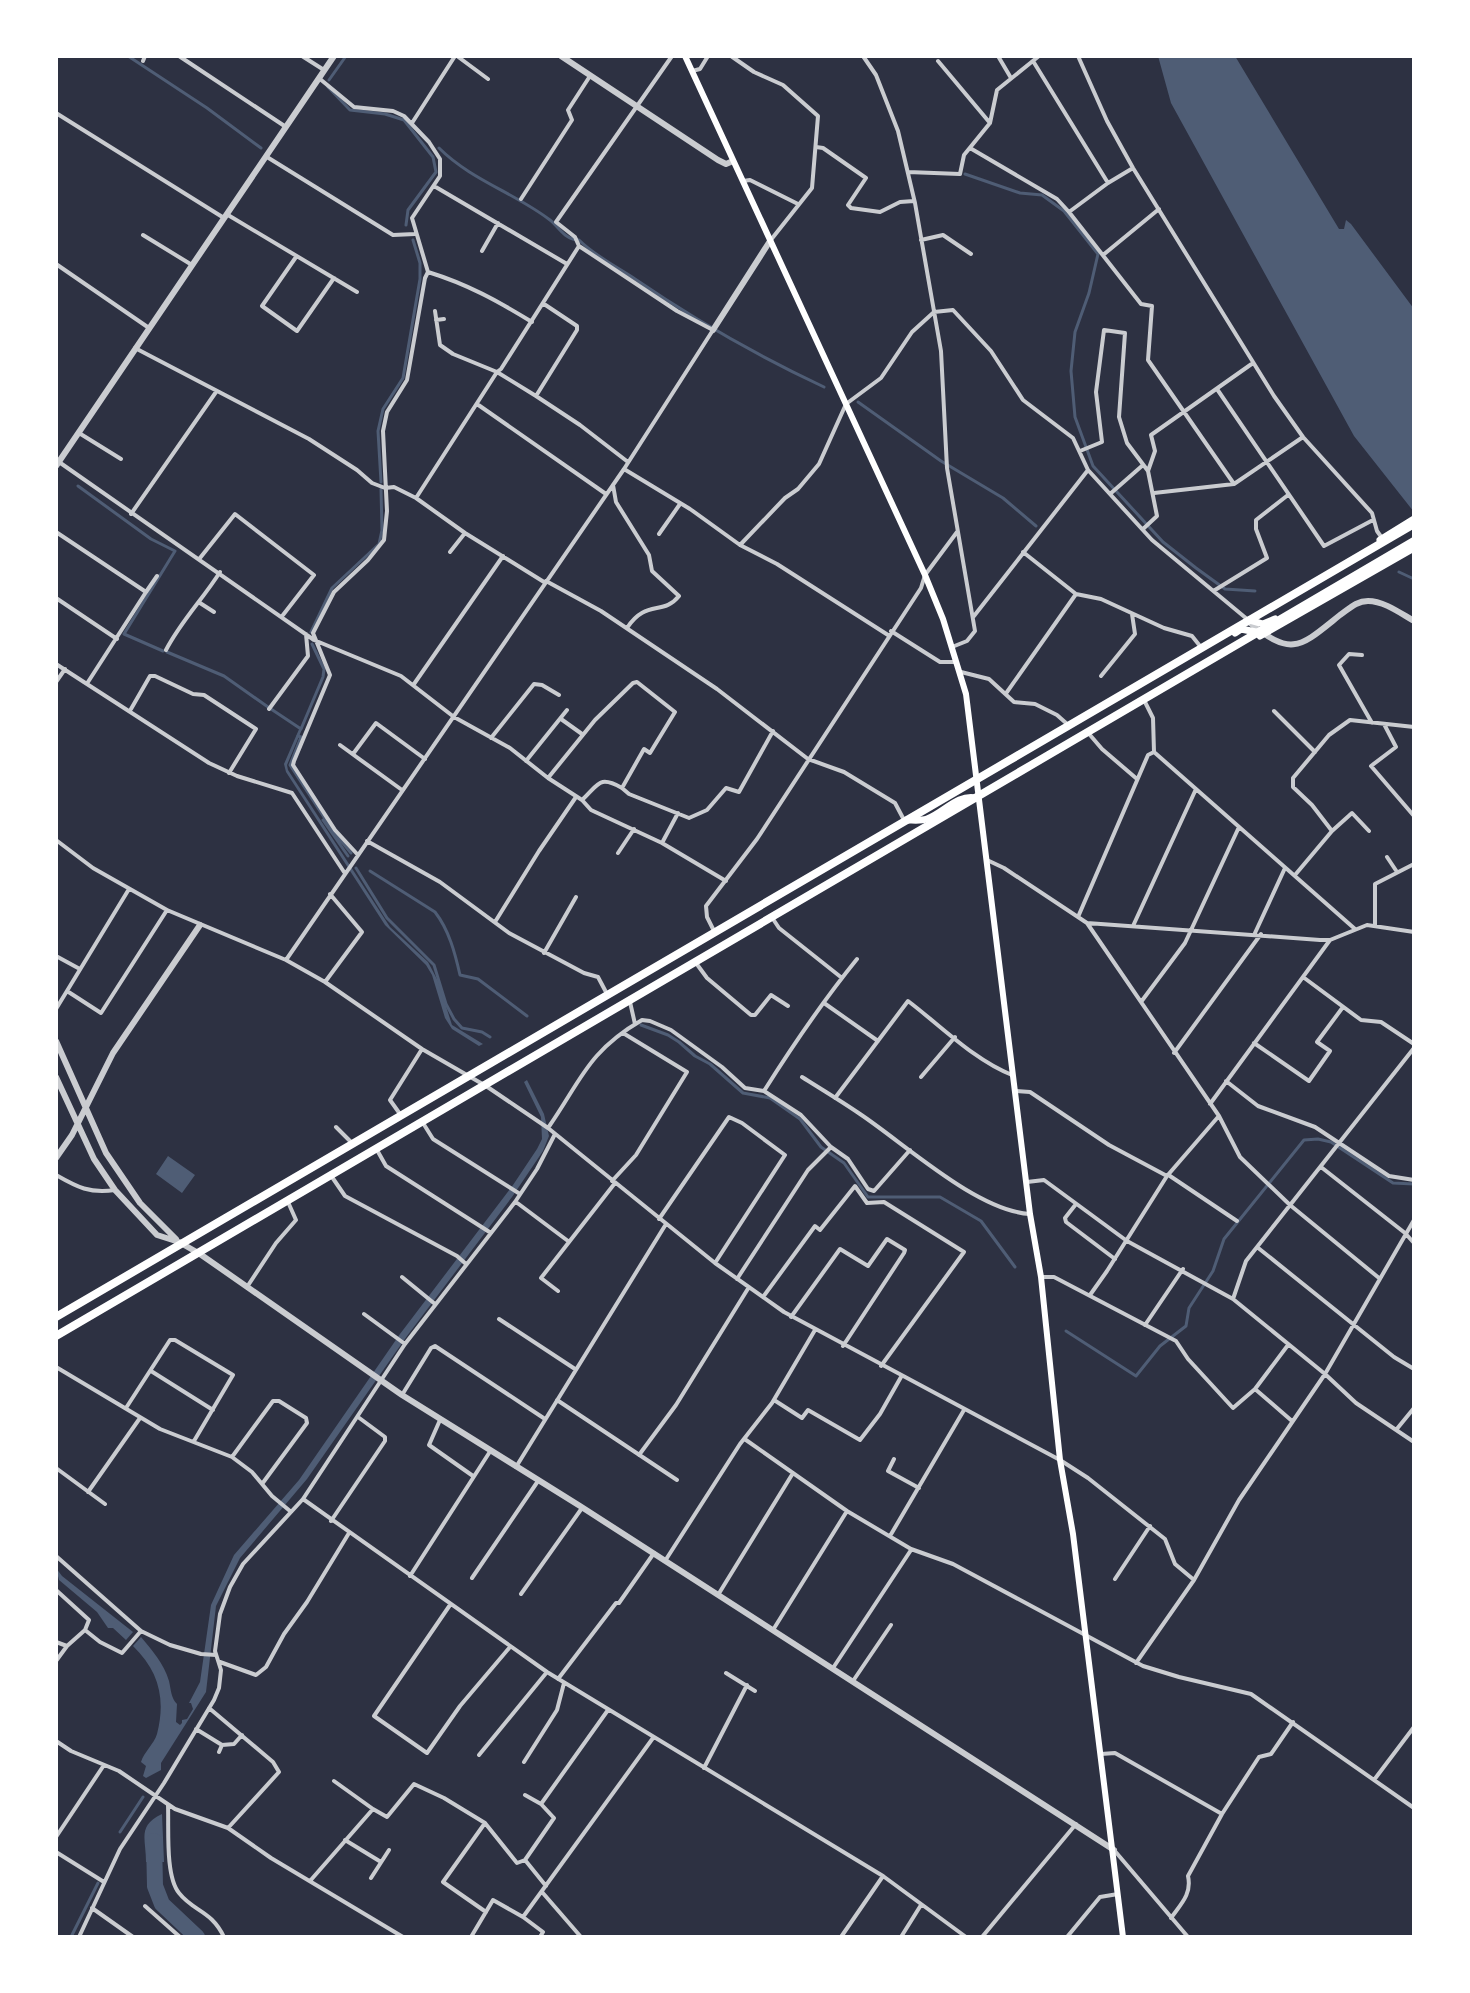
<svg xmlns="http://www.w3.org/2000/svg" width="1470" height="1993" viewBox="0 0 1470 1993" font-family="Karla,sans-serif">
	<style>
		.water { fill: #4f5d75 }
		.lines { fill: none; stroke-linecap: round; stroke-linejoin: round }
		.stream { stroke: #4f5d75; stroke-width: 3 }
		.river { stroke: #4f5d75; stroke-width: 16 }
		.minor { stroke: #caccd0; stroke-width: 4 }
		.tertiary { stroke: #caccd0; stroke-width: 6 }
		.secondary { stroke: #fff; stroke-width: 6 }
		.trunk { stroke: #fff; stroke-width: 7 }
		.motorway { stroke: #fff; stroke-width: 8 }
	</style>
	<rect width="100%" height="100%" fill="#2d3142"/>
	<!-- water -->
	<path class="water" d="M1158,56H1235L1339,229H1344L1346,220L1351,224L1414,309V512L1354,436L1171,103Z
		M300,727H303L287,765L288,770L390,927L428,962L438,981L452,1025L483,1044L479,1046L452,1029L445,1018L432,975L426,965L385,925L286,772L284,764Z
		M527,1080L544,1114L549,1136L543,1151L512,1197L407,1336L307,1479L240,1558L216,1606L206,1692L161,1763V1770L146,1778L143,1776L146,1766L141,1762C144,1752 154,1744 157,1734C166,1699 159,1671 133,1646L141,1637C152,1650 164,1664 169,1681C171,1690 171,1698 177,1704L176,1722L180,1725L182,1723V1720L187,1719L193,1709L191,1703H189L200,1682L211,1605L234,1555L299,1480L400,1334L513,1185L537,1149L542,1139L541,1117L524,1082Z
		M168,1156L195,1175L182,1193L156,1174Z
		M56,1568L62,1576L133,1632L126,1640L113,1628H108L97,1612L59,1580Z
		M162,1814L164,1862H146C146,1838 137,1826 162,1814Z"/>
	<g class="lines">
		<!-- stream -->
		<path class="stream" d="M128,56L207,108L261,148
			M329,80L346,56
			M328,87L350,110L385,114L404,120L433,157L436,172L408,210L406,225
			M439,148C471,180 515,193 550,220C560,228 565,240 579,240C595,256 617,267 635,279C695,320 758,356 824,387
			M965,174L1020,193L1042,195L1064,211L1098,254L1089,293L1075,332L1071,371L1075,417L1093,466L1163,542L1196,568L1225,589L1255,591
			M858,402L941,461L1003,498L1036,526
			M381,482L378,431L383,409L403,378L420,279V263L413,240
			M78,486L151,539L175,551L124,634L163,651
			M1399,572L1414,579
			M311,632L332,588L379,544L382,530L381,489
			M167,652L224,676L268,707
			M271,709L301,729
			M301,729L323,677L324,669L312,644
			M298,736L301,737L290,765L333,831L351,853
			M323,820L348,856
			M356,868L387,918L434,965L446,1004L454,1019L462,1028L482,1032L490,1037
			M370,871L435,912C449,930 455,953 460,975L478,979L527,1016
			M641,1025L668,1035L679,1042L695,1056L710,1064L743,1093L770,1098L800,1119L821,1147L844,1163L868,1197H940L981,1221L1015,1267
			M1066,1331L1136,1376L1160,1346L1186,1326L1189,1308L1213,1271L1224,1239L1304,1140L1318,1139L1331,1142L1393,1183L1414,1184
			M120,1832L143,1797
			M71,1937L98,1883"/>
		<!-- river -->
		<path class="river" d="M154,1841L155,1886L162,1904L197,1937"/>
		<!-- minor -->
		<path class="minor" d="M179,56L286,127
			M302,56L324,70
			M457,56L488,79
			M731,56L754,72L783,85L818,116L812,188L770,241
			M863,56L876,75L898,131L915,203L941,351L947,468L975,631L967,641L952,647
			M998,56L1011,78
			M1078,56L1107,121L1133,168L1274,396L1303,437L1372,513L1377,531L1382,538
			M143,61L145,56
			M1033,61L1108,183L1133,168
			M692,71L700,69L708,56
			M320,79L354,107L393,111L404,116L429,142L440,159V176L412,218L428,272L425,278L407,380L387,412L383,431L387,511L384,540L368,560L334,592L313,633L330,675L294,761L293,765L335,830L358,855
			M56,113L224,218
			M412,123L455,56
			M990,123L997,90L1039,56
			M816,147L823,148L866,178L848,205L851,208L880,212L900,202L914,201
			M970,148L1057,199L1069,212L1108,183
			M267,157L393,235L415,234
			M908,172L960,174L964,155L990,123L938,61
			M743,181L750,180L798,204
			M434,186L567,264
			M521,199L572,120L568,110L590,76
			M1069,212L1141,304L1152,306L1148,360L1234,484
			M228,215L357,292
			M143,235L192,265
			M921,240L943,235L971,254
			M482,251L498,223
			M1103,255L1159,209
			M296,257L262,306L297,331L334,278
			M56,264L149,328
			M428,272C467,284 498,301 532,322
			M435,311L440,345L453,354L497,372L536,396L577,330V326L544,304
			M436,320L444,319
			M135,348L309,439L357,470L372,483L385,488L394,487L416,498L465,533L544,582
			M1217,389L1324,546L1373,520
			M536,396L580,425L628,462
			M477,404L606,494
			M79,433L121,459
			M1080,451L1102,442L1096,392L1104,330L1125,333L1119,417L1127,443L1148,471L1157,516L1143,529
			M59,462L314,640L401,676L454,717L510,748L548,778L582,800L591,810L662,843L726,881
			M624,469L690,509L740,545L777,564L888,635
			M1148,471L1155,451L1151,435L1253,363
			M613,485L616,502L649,555L652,571L679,596C663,616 646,599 627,628
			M1154,493L1234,484L1303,437
			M1110,494L1143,465
			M416,498L497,372L501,369L579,246L575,237L556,222L672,56
			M131,514L216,392
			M56,532L146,592L88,682
			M659,534L680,504
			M740,545L785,498L798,489L819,464L846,404L881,378L912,332L934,312L953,310L991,351L1023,400L1073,438L1088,470L1152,540L1247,619
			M450,552L465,533
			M1023,552L1076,594L1101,599L1164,628L1192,636L1200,646
			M200,558L235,514L314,575L283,615
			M546,581L601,611L717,689L808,759L844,772L895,803L904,820
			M1215,590L1267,558L1256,529V520L1288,495
			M146,592L157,576
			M56,598L117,639
			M200,603L214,612
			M974,616L1088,470
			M891,631L940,662H955
			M166,650C181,621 203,599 220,572
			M1362,655L1349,654L1339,665L1372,723
			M56,664L209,763L237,776L292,793L344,872
			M961,672L989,679L1014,702L1035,704L1057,715L1066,723
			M1101,676L1135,634L1132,614
			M56,682L65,669
			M414,684L503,556
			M1007,692L1076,594
			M1145,702L1153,718L1154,752L1355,929
			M131,709L150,676H155L193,694L204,695L256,729L229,773
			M269,709L308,656L306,634
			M1274,711L1315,752
			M561,719L582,734
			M1384,724L1396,747L1371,766L1414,816
			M1090,735L1102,749L1137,779
			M491,738L534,684L542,685L559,695
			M340,745L402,790
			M353,754L376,723L425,759
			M526,761L567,710
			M548,778L595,720L633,683L637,682L675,712L650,753L644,749L622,788C599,775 599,784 582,800
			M622,788L629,794L689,818L707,810L726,788L739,792L773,731
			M1332,831L1312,805L1293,787V778L1329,735L1350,720L1414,727
			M56,840L93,868L167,910L286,960L325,982L422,1049L486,1086L548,1128L715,1263L784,1312L1060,1460L1088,1478L1165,1539L1175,1564L1194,1580
			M367,841L440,882L509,933L584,973L598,977L607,994
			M662,843L678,813
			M618,853L634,829
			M1387,857L1397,872
			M987,860L1004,868L1087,923L1320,940H1330L1367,925L1414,932
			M1295,875L1332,831L1352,813L1369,831
			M1078,917L1148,755L1154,752
			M773,919L779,928L842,978
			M495,922L539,851L576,797
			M1087,923L1219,1116L1240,1157L1290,1205L1379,1278
			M1375,925V884L1414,864
			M1133,926L1196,789
			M714,931L707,917L706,906L757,839L921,588L925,575L957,532
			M1255,933L1285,868
			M544,953L576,897
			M56,956L78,968
			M286,960L624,469L713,330L677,311L579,246
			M696,963L707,978L751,1015H755L771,995L788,1006
			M1303,977L1361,1020L1381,1022L1414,1044
			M325,982L362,932L330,894
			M67,991L101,1013L167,910
			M630,1002L635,1024
			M1141,1002L1185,943L1239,827
			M824,1003L878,1041
			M56,1009L129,889
			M1254,1043L1309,1081L1330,1051L1317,1042L1343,1007
			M1174,1053L1261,934
			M802,1077C821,1089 841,1101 860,1114C905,1144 977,1211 1030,1214
			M921,1077L955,1037
			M1226,1081L1258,1106L1315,1127L1389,1176L1414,1180
			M764,1091C793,1045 823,1001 857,959
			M1016,1091L1030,1092L1109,1145L1167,1176L1218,1117
			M835,1098L908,1001C941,1026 974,1060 1012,1075
			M1210,1104L1330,940
			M400,1114L390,1100L422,1049
			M423,1123L433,1139L520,1194
			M336,1127L351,1142
			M548,1128C581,1081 587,1052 642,1020L650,1021L671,1030L722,1067L745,1088L764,1091L801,1115L831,1147L848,1159L868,1189L874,1191L910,1150
			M377,1150L386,1166L491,1233
			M1321,1167L1405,1233L1414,1243
			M56,1175C77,1187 90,1194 115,1190
			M1170,1176L1237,1221
			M332,1177L345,1196L457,1256L466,1264
			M612,1181L636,1155L687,1072L623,1033
			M1027,1182L1044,1180L1127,1241L1233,1299L1325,1374L1356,1403L1414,1442
			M516,1202L568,1241
			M1076,1204L1065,1218L1066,1222L1115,1259
			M659,1219L729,1117L742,1123L785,1155L715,1263
			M1257,1247L1394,1357L1414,1369
			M402,1277L435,1304
			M1042,1277H1054L1176,1341L1188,1359L1233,1408L1255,1389L1292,1421
			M737,1279L808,1170L831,1147
			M247,1287L276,1243L296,1220L288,1202
			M558,1291L541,1278L615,1183
			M1090,1295L1107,1271L1167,1176
			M763,1297L815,1226L820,1230L855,1186L867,1203L884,1202L964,1252L881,1366
			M1233,1299L1246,1261L1414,1048
			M364,1314L405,1344
			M791,1317L840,1249L868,1266L887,1239L905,1250L904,1253L843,1346
			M499,1319L575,1369
			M1145,1325L1183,1269
			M56,1367L160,1429L232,1457L252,1472L272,1496L290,1511
			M151,1371L213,1410
			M1255,1389L1288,1345
			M402,1395L431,1348L435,1346L545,1419
			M557,1400L677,1480
			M774,1400L802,1418L808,1410L860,1440L880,1414L901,1377
			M126,1408L170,1340H175L233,1375L194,1441
			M440,1420L429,1445L473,1476
			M1396,1430L1414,1408
			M746,1440L847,1511L911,1549L953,1564L1143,1666L1179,1677L1251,1694L1414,1808
			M639,1455L676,1405L749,1287
			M232,1457L273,1401H279L306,1418L307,1423L262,1484
			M894,1459L888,1471L919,1488
			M516,1467L666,1224
			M56,1468L105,1504
			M88,1492L140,1418
			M303,1499L547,1672L883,1876L966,1937
			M331,1521L385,1441V1437L358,1417
			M890,1536L964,1410
			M56,1556L141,1631L170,1645L201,1654L216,1655
			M665,1561L740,1444L772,1403L815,1330
			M410,1576L491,1450
			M472,1578L538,1481
			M1115,1579L1150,1526
			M56,1590L89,1620L85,1630L67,1646L56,1642
			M521,1594L582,1508
			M718,1595L793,1473
			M450,1605L374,1716L427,1753L460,1706L510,1647
			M85,1630L100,1642L122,1653L141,1631
			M773,1630L847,1511
			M56,1661L67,1646
			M220,1662L256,1675L266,1667L284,1634L307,1602L349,1533
			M1136,1663L1194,1580L1239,1500L1325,1374L1414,1220
			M833,1668L911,1550
			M726,1673L755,1691
			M558,1679L616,1603H619L654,1553
			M853,1681L891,1625
			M209,1708L273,1762L279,1772L228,1828
			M196,1729L222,1745L219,1752
			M56,1741L71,1751L119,1771L175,1809L228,1828L271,1858L403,1937
			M222,1745L234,1744L242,1735
			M1101,1754L1115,1753L1222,1814
			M479,1755L547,1672
			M524,1762L557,1710L564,1683
			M704,1768L747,1685
			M1374,1780L1414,1727
			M541,1804L608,1710
			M168,1805C169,1827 165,1876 179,1893C194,1912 211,1910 224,1937
			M373,1809L387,1817L414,1784L444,1798L485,1823
			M56,1837L104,1765
			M345,1840L381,1862
			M1114,1850L1188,1937
			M56,1852L104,1882
			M525,1860L546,1886
			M371,1878L389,1850
			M310,1881L373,1809L334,1781
			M542,1892L581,1937
			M145,1906L180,1937
			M92,1908L133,1937
			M486,1912L443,1882L485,1823L517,1863L525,1860L554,1818L541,1804L525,1795
			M523,1917L543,1932L540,1937
			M1171,1918C1181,1904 1192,1894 1188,1876L1222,1814L1259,1757L1271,1754L1293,1722
			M79,1937L120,1849L164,1783L214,1700L219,1688L221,1670L215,1651L220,1614L230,1587L243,1564L303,1499L405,1344L515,1202L537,1169L555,1134
			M471,1937L493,1900L523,1917L653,1738
			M841,1937L883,1876
			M901,1937L921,1905
			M982,1937L1076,1824
			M1067,1937L1100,1897L1118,1894"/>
		<!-- tertiary -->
		<path class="tertiary" d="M561,56L718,160L726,164L733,161
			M713,330L770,241
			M56,466L334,56
			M1249,622C1292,658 1300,647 1340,615C1349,609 1356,601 1368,601C1384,601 1400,613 1414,621
			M56,1041L106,1153L140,1203L176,1239
			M56,1077L94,1159L115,1190L157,1235L179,1242L200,1254L402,1395L580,1506L1114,1850
			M56,1158L72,1135L113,1053L200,925"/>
		<!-- secondary -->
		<path class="secondary" d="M685,56L925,575L943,619L966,694L1030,1214L1041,1277L1060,1460L1073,1534L1123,1937"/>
		<!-- trunk -->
		<path class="trunk" d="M1380,540L1414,519
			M1249,620L1263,624L1275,619
			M1235,633L1241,629L1261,633
			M1260,636L1414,548
			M907,820C913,820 921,821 927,819C944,813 957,794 976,798"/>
		<!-- motorway -->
		<path class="motorway" d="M56,1317L1414,524
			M56,1336L1414,541"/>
	</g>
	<!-- border -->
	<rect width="1470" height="1993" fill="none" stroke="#ffffff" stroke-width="116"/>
</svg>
